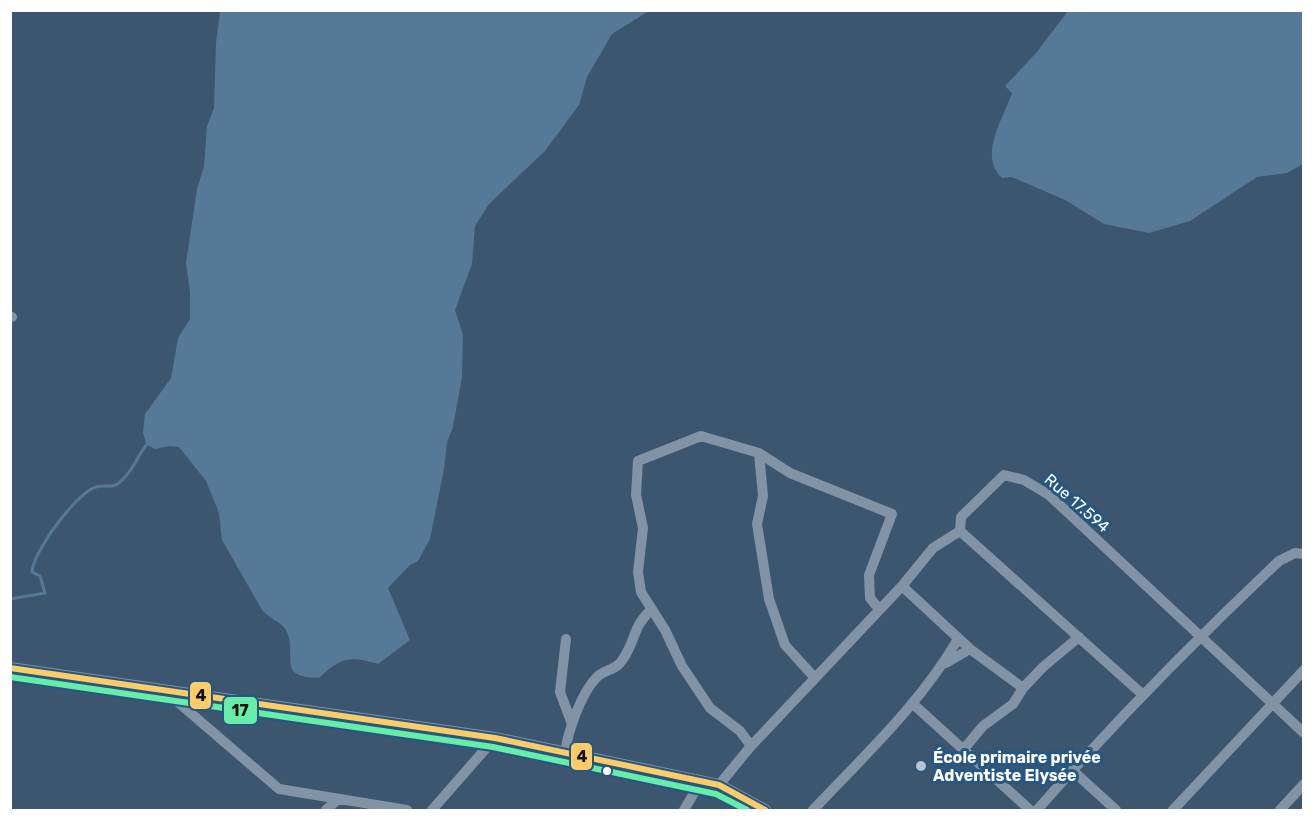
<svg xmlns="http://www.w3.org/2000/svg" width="1314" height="821" viewBox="0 0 1314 821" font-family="Rubik,sans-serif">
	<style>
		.water { fill: #557996 }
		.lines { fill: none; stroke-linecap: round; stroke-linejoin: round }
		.stream { stroke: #557996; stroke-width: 3 }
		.minor { stroke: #8193a4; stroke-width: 10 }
		.tertiary { stroke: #8193a4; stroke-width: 12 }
		.bus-1-casing { stroke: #265783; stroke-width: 10 }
		.bus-2-casing { stroke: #265783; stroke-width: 10 }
		.bus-1 { stroke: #fdcc66; stroke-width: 6 }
		.bus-2 { stroke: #66eda8; stroke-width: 6 }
		.poi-dot { fill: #bac4cc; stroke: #265783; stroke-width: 2 }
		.bus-dot { fill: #fff; stroke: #265783; stroke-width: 2 }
		.labels { text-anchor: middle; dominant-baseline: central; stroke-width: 6; stroke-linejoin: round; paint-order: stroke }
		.street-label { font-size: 16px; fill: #fff; stroke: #265783 }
		.poi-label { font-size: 16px; font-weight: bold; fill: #fff; stroke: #265783; text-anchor: start }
		.line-badge { stroke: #265783; stroke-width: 2 }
		.pale-badge-label { font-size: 16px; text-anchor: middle; font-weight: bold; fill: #111 }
	</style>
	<rect width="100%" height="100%" fill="#3b566e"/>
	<!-- water -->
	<path class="water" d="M220,11H649L612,34L587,77L579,105L545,151L489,204L475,226L472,264L455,310L463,335L462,377L453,427L447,442L444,469L430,539L418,561L410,565L388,588L410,640L378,664C349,656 342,657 319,678C276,678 297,656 287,632C283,622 269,619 262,610L222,540L219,513L206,481L179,447L170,446L155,449L146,444L143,432L145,414L171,378L178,338L190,319V292L186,263L197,189L204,166L207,126L214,108L216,43Z
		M1068,11H1303V164L1287,173L1257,177L1190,221L1149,233L1104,224L1065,200L1012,177L1002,178C978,156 1003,119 1012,93L1005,86L1036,53Z"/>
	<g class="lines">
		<!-- stream -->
		<path class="stream" d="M10,599L45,593L40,576L32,572C33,552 76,493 96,487C109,483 111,492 125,477C135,467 139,452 149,442"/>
		<!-- minor -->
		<path class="minor" d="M10,317H12
			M759,453L763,496L757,524L769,599L785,645L815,678
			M960,531L1142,694
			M902,586L970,649L1023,688
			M566,639L560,692L572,724
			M946,663L970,649
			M165,691L279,789L407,810
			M912,703L1030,810
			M751,746L740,731L710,708L682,666L665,630L641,592L638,572L643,528L636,495L638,461L701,436L759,453L790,473L892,514L869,575L870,598L879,609
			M963,750L983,726L1013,704L1023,688L1043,667L1079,637
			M565,753C568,731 581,693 597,677C605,669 616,671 623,659C637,638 632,627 652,609
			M1072,770L1116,810
			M719,785L751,746L902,586L933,548L960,531L961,517L1004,475L1024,480L1049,495L1304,733
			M326,810L338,799
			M432,810L495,738
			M684,810L701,781
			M813,810C864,756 921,703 958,639
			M1037,810C1114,723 1194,641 1279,561L1295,553L1304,554
			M1173,810L1304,670
			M1280,810L1304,784"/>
		<!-- tertiary -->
		<path class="tertiary" d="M10,668L495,738L719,785L765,810"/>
		<defs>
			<path id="bus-1" d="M10,668L495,738L719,785L765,810"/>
			<path id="bus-2" d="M10,677L493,747L716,794L747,810"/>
		</defs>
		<!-- bus-1 casing -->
		<use href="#bus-1" class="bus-1-casing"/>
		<!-- bus-2 casing -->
		<use href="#bus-2" class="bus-2-casing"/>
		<!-- bus-1 -->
		<use href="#bus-1" class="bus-1"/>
		<!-- bus-2 -->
		<use href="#bus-2" class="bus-2"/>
	</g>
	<!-- markers -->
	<circle class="poi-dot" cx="921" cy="766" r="6"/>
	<circle class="bus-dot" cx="607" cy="771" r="5"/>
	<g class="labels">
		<!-- street labels -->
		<g class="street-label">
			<text transform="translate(1077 503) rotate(41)">Rue 17.594</text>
		</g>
		<!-- poi labels -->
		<g class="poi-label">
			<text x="933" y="757">École primaire privée<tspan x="933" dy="18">Adventiste Elysée</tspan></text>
		</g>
	</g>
	<g class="line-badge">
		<rect x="189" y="681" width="23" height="29" rx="6" fill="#fdcc66"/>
		<rect x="223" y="696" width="35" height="29" rx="6" fill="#66eda8"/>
		<rect x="570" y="742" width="23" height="29" rx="6" fill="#fdcc66"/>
	</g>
	<g class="pale-badge-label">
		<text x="201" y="701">4</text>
		<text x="240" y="716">17</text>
		<text x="582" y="762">4</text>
	</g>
	<!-- border -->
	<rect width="1314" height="821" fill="none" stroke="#ffffff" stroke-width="24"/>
</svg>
